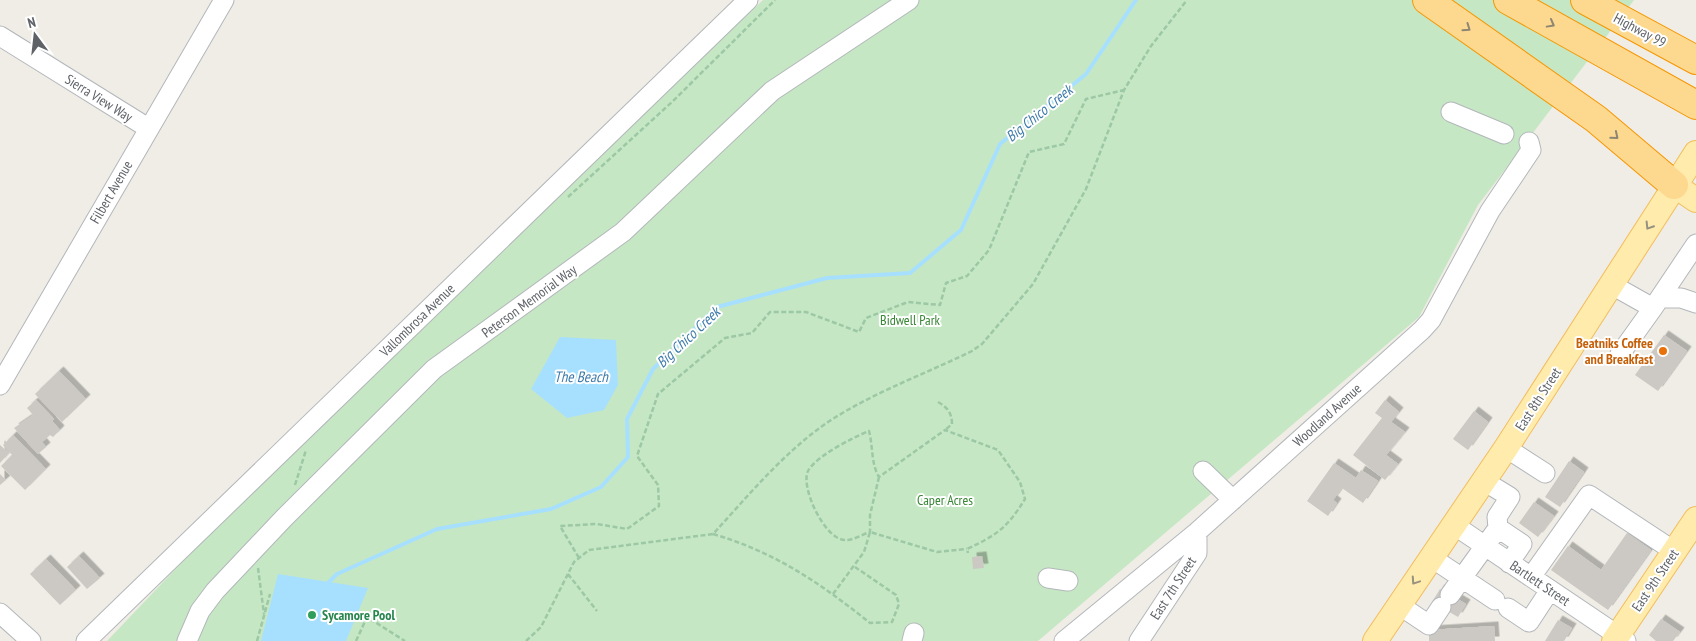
<svg xmlns="http://www.w3.org/2000/svg" width="1696" height="641" viewBox="0 0 1696 641" font-family="'PT Sans Narrow',sans-serif">
	<style>
		.green { fill: #c6e7c3 }
		.water { fill: #a7e0ff }
		.lines { fill: none; stroke-linecap: round; stroke-linejoin: round }
		.stream { stroke: #a7e0ff; stroke-width: 4 }
		.building { fill: #ccc8c3; filter: url(#shadow) }
		.minor-casing { stroke: #b3b7bb; stroke-width: 21 }
		.major-casing { stroke: #f2bd5d; stroke-width: 26 }
		.highway-casing { stroke: #f69600; stroke-width: 30 }
		.path { stroke: #9cc8a5; stroke-width: 2.5; stroke-dasharray: 5 2.5; stroke-linecap: butt }
		.minor { stroke: #fff; stroke-width: 19 }
		.major { stroke: #ffebac; stroke-width: 24 }
		.highway { stroke: #fdd990; stroke-width: 28 }
		.oneway { stroke: #8e8673 }
		.oneway2 { stroke: #96927f }
		.food-dot { fill: #e8710a; stroke: #fff; stroke-width: 2 }
		.leisure-dot { fill: #2e9e5b; stroke: #fff; stroke-width: 2 }
		.labels { text-anchor: middle; dominant-baseline: central; stroke-width: 4; stroke-linejoin: round; paint-order: stroke }
		.street-label { font-size: 14px; fill: #5e6267; stroke: #fff }
		.park-label { font-size: 14px; fill: #388635; stroke: #fff }
		.food-label { font-size: 14px; font-weight: bold; fill: #c56008; stroke: #fff; text-anchor: end }
		.leisure-label { font-size: 14px; font-weight: bold; fill: #27864d; stroke: #fff; text-anchor: start }
		.water-label { font-size: 15px; font-style: italic; fill: #3f7baa; stroke: #fff }
	</style>
	<defs>
		<filter id="shadow"><feDropShadow dx="4.5" dy="-4.5" stdDeviation="0" flood-color="#0004"/></filter>
	</defs>
	<rect width="100%" height="100%" fill="#f0ede6"/>
	<!-- green -->
	<path class="green" d="M763,0H1634L1478,205L1419,317L1038,641H107L264,476L588,165Z"/>
	<!-- water -->
	<path class="water" d="M560,337L616,340L618,385L604,410L567,418L531,389Z
		M278,574L368,588L346,641H261Z"/>
	<g class="lines">
		<!-- stream -->
		<path class="stream" d="M326,585L337,574L437,529L551,509L601,487L628,457L627,419L653,369L717,307L827,278L910,273L961,230L1000,144L1086,74L1136,0"/>
	</g>
	<!-- building -->
	<path class="building" d="M1664,335L1687,351L1658,391L1635,375Z
		M59,371L86,399L62,422L35,394Z
		M36,400L54,419L52,421L60,430L53,437L50,435L42,442L46,447L38,454L14,428L33,415L27,408Z
		M1385,400L1399,412L1391,422L1405,432L1386,455L1398,464L1385,480L1353,455L1382,418L1375,413Z
		M1474,411L1488,422L1468,450L1453,439Z
		M13,435L46,469L25,490L1,466L12,455L3,445Z
		M0,445L9,453L0,463Z
		M1569,461L1584,472L1560,507L1545,497Z
		M1334,463L1356,478L1361,470L1378,481L1363,503L1342,488L1333,500L1337,503L1328,516L1307,501Z
		M0,474L6,480L0,485Z
		M1534,502L1554,516L1538,537L1519,523Z
		M1627,533L1651,550L1608,610L1551,570L1568,546L1601,570Z
		M79,556L100,578L87,589L67,567Z
		M982,556L984,568L973,569L972,557Z
		M46,559L76,590L60,605L30,574Z
		M1440,589L1466,604L1458,617L1432,602Z
		M1661,619L1680,632L1673,641H1656L1649,635Z
		M1558,620L1572,628L1564,641H1545Z
		M1494,626L1495,641H1429V630Z"/>
	<g class="lines">
		<defs>
			<path id="minor" d="M0,36L148,128
				M1451,112L1504,134
				M1612,285L1653,308L1696,244
				M1660,298H1681L1696,303
				M1620,354L1653,308
				M0,385L224,0
				M1506,448L1545,473
				M1203,471L1233,500
				M1484,481L1510,497L1497,517L1498,528
				M1454,525L1626,641
				M1432,558L1462,578L1498,528L1522,544L1509,563
				M1531,577L1589,495L1674,551
				M1048,578L1068,581
				M1450,595L1462,578L1495,600
				M1399,605L1429,625L1441,607
				M1508,608L1529,622L1550,590
				M0,613L31,641
				M86,641L748,0
				M187,641L200,611L215,591L284,518L434,369L623,232L772,91L909,0
				M912,641L914,633
				M1064,641L1197,532L1422,330L1431,320L1490,211L1531,150L1529,142
				M1139,641L1197,553V532"/>
			<path id="major" d="M1674,185L1696,200
				M1375,641L1506,448L1696,153
				M1614,641L1696,519"/>
			<path id="highway" d="M1427,0L1596,119L1674,185
				M1508,0L1696,105
				M1585,0L1696,60"/>
		</defs>
		<!-- minor casing -->
		<use href="#minor" class="minor-casing"/>
		<!-- major casing -->
		<use href="#major" class="major-casing"/>
		<!-- highway casing -->
		<use href="#highway" class="highway-casing"/>
		<!-- path -->
		<path class="path" d="M568,197L672,102L775,0
			M938,402C947,407 952,413 952,424L945,430
			M879,477L870,515V532C863,534 852,541 845,540C825,540 800,487 808,471C816,456 854,437 869,431C873,446 871,464 879,477L945,430L998,450L1020,482L1025,499C1007,528 997,535 967,549L968,553
			M295,485L306,450
			M713,534C775,552 820,583 870,623L892,622L899,604L896,595L855,567
			M579,558L560,526L597,524L627,529L659,506L658,485L637,456L658,394L725,338L752,333L770,312H806L859,332L866,318L908,302L940,305L946,283L967,276L989,250L1029,152L1064,144L1086,99L1124,90
			M258,568L264,614
			M568,574L597,611
			M833,594L864,552L870,532L937,552L967,549
			M257,641L270,594
			M356,641L367,617L405,641
			M526,641L541,627L574,562L589,550L713,534C748,496 784,452 828,422C872,393 925,374 972,351L982,344L1033,284L1086,189L1124,90L1151,46L1187,0"/>
		<!-- minor -->
		<use href="#minor" class="minor"/>
		<!-- major -->
		<use href="#major" class="major"/>
		<!-- highway -->
		<use href="#highway" class="highway"/>
	</g>
	<!-- one-way arrows -->
	<defs><path id="oneway-chevron" d="M-2-3.5L2.5 0L-2 3.5" fill="none" stroke-width="1.6" stroke-linecap="round" stroke-linejoin="round" transform="scale(1.25)"/></defs>
	<g class="oneway">
		<use href="#oneway-chevron" transform="translate(1551 24) rotate(29)"/>
		<use href="#oneway-chevron" transform="translate(1467 28) rotate(35)"/>
		<use href="#oneway-chevron" transform="translate(1615 136) rotate(40)"/>
	</g>
	<g class="oneway2">
		<use href="#oneway-chevron" transform="translate(1649 226) rotate(122)"/>
		<use href="#oneway-chevron" transform="translate(1415 581) rotate(124)"/>
	</g>
	<!-- markers -->
	<circle class="food-dot" cx="1663" cy="351" r="5"/>
	<circle class="leisure-dot" cx="312" cy="615" r="5"/>
	<g class="labels">
		<!-- street labels -->
		<g class="street-label">
			<text transform="translate(1640 30) rotate(28)">Highway 99</text>
			<text transform="translate(99 98) rotate(32)">Sierra View Way</text>
			<text transform="translate(111 192) rotate(-60)">Filbert Avenue</text>
			<text transform="translate(529 301) rotate(-36)">Peterson Memorial Way</text>
			<text transform="translate(417 320) rotate(-44)">Vallombrosa Avenue</text>
			<text transform="translate(1538 399) rotate(-57)">East 8th Street</text>
			<text transform="translate(1327 415) rotate(-42)">Woodland Avenue</text>
			<text transform="translate(1655 580) rotate(-56)">East 9th Street</text>
			<text transform="translate(1540 583) rotate(34)">Bartlett Street</text>
			<text transform="translate(1173 588) rotate(-57)">East 7th Street</text>
		</g>
		<!-- park labels -->
		<g class="park-label">
			<text x="910" y="320">Bidwell Park</text>
			<text x="945" y="500">Caper Acres</text>
		</g>
		<!-- food labels -->
		<g class="food-label">
			<text x="1653" y="343">Beatniks Coffee<tspan x="1653" dy="16">and Breakfast</tspan></text>
		</g>
		<!-- leisure labels -->
		<g class="leisure-label">
			<text x="322" y="615">Sycamore Pool</text>
		</g>
		<!-- water labels -->
		<g class="water-label">
			<text transform="translate(1039 113) rotate(-39)">Big Chico Creek</text>
			<text transform="translate(688 337) rotate(-43)">Big Chico Creek</text>
			<text x="581" y="376">The Beach</text>
		</g>
	</g>
	<!-- north arrow -->
	<g transform="translate(35 35) rotate(345)" stroke="#ffffff" stroke-width="4" paint-order="stroke">
	<path d="M0-4L9 19L0 12L-9 19Z" fill="#5e6267"/>
	<text y="-8" font-size="14" font-weight="bold" text-anchor="middle" fill="#5e6267">N</text>
	</g>
</svg>
